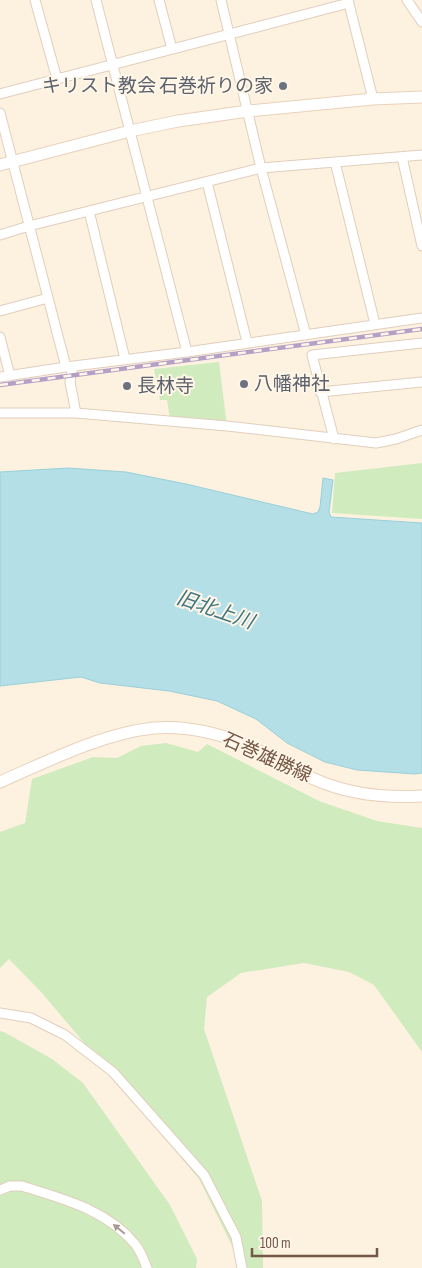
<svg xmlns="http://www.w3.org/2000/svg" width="422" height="1268" viewBox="0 0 422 1268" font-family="'Sofia Sans Condensed','Noto Sans JP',sans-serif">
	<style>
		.green { fill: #d0ebbe }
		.water { fill: #b4dfe7; stroke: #9acfd9 }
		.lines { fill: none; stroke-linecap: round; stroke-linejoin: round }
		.street-casing { stroke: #e1cebc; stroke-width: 11 }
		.secondary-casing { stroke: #e9d1bb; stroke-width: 13 }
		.street { stroke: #fff; stroke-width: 9 }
		.secondary { stroke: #fff; stroke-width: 11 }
		.rail-casing { stroke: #b49fc6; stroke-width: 4.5 }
		.rail { stroke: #fff6e7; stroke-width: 2.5; stroke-dasharray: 8; stroke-linecap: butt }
		.oneway { fill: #ac9a90 }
		.worship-dot { fill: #6b7280; stroke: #fff6e7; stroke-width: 2 }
		.labels { text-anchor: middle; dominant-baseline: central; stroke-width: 4; stroke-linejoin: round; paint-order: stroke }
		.worship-label { font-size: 19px; fill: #5b616d; stroke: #fff6e7; text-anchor: start }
		.street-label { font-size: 19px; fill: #755746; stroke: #fff6e7 }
		.water-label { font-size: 20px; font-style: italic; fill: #3c7683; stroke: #fff6e7 }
	</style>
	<rect width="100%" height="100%" fill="#fdf2e0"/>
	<!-- green -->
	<path class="green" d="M219,362L227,426L170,419L167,400H160L154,369Z
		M422,463V519L332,513L335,473Z
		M166,743L198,752L207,744L319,801L377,821L422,828V1052L374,985L349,972L304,963L241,973L207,997L204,1029L262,1201L263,1268H243L199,1179L42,993L9,959L0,968V832L25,823L32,779L93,757L117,758L141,746Z
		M0,1031L4,1032L52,1059L83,1083L170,1205L197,1259L196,1268H0Z"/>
	<!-- water -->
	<path class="water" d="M68,468L126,472L186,484L313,514L318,512L320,507L323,478L333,480L329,512L331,517L422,523V773L415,774L357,770L325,762L287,743L256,719L217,701L169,691L100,683L81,677L0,686V472Z"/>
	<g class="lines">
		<defs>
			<path id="street" d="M35,0L57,79
				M96,0L187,352
				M159,0L172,49
				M221,0L261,168L306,335
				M348,0L373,99
				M407,0L422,22
				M0,94L349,3
				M0,113L66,367
				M402,157L422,246
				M335,162L375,324
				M207,182L247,342
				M89,211L125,359
				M0,235L29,226L261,168L422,155
				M0,311L48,298
				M0,337L10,376
				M73,366L70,382L76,413
				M0,377L66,367L187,352L422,318
				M320,392L422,382
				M0,413H76L227,426L376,443L396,439L422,430
				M334,439L312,355L422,343
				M0,1013L31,1018L65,1035L113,1072L204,1175L236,1237L242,1268
				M0,1190L10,1186H22C62,1199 106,1209 135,1244C140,1250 144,1260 147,1268"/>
			<path id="secondary" d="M0,165L130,131L178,121L248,111L373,99L422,97
				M0,782C46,762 103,733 154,728C186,725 224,734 253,748C274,757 294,770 314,779C347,794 386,798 422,796"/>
		</defs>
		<!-- street casing -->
		<use href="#street" class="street-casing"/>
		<!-- secondary casing -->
		<use href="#secondary" class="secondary-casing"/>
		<!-- street -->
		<use href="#street" class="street"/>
		<!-- secondary -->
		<use href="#secondary" class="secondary"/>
		<defs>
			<path id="rail" d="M0,385L422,329"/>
		</defs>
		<!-- rail casing -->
		<use href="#rail" class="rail-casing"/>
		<!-- rail -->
		<use href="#rail" class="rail"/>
	</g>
	<!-- one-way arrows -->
	<defs><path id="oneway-solid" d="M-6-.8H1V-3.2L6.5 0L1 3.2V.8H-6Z" transform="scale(1.25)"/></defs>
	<use class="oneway" href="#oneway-solid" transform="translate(119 1229) rotate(-141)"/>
	<!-- markers -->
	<g class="worship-dot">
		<circle cx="283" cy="86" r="5"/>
		<circle cx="244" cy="384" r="5"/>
		<circle cx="127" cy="386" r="5"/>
	</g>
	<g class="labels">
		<!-- worship labels -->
		<g class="worship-label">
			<text x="273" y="86" text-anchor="end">キリスト教会 石巻祈りの家</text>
			<text x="254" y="384">八幡神社</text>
			<text x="137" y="386">長林寺</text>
		</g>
		<!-- street labels -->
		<g class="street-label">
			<text transform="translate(267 758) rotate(24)">石巻雄勝線</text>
		</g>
		<!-- water labels -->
		<g class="water-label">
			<text transform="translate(215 610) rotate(19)">旧北上川</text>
		</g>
	</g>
	<!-- scale -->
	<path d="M252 1248v8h125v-8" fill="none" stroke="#755746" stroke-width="2.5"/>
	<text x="260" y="1248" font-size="15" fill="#755746" stroke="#fff6e7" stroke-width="4" paint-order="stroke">100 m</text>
</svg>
